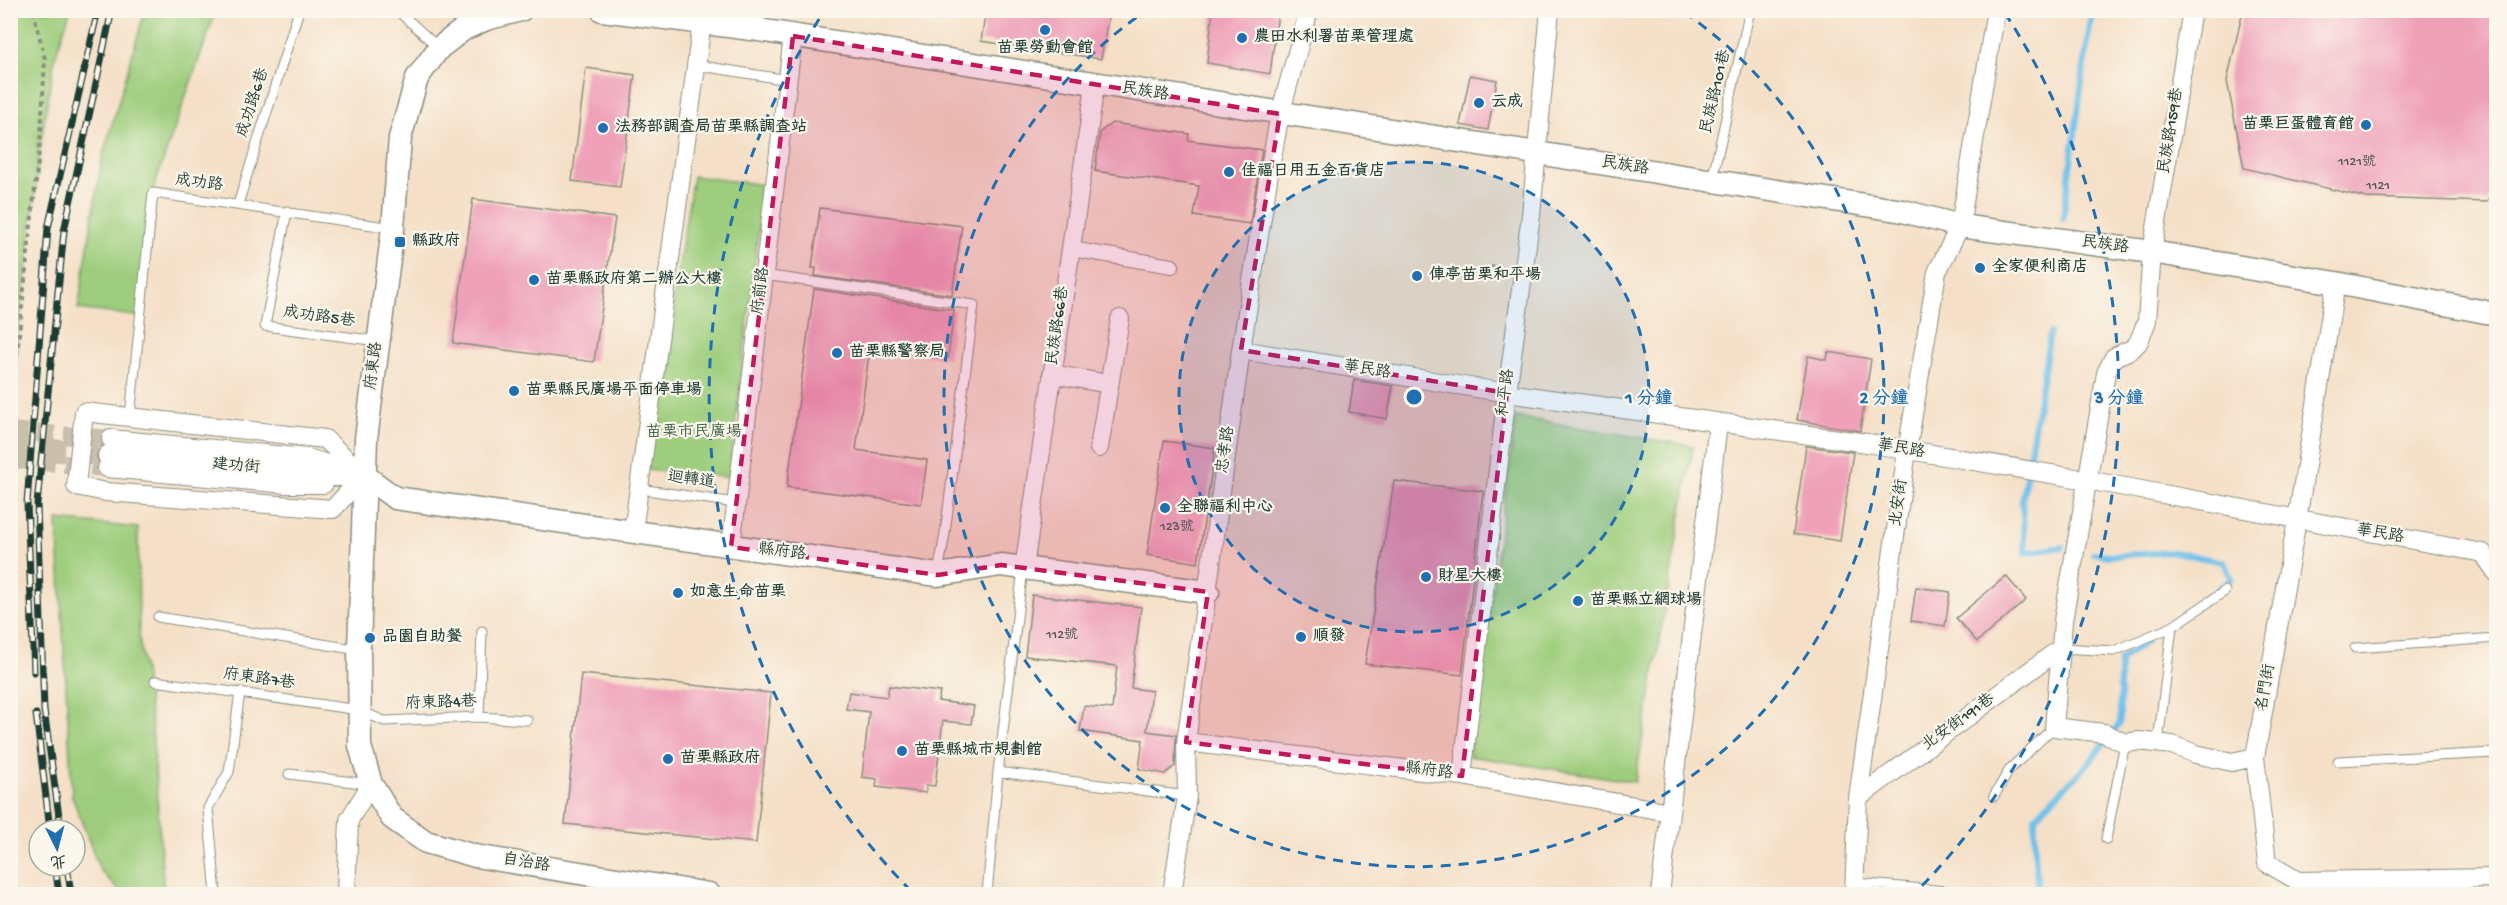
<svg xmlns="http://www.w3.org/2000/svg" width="2507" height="905" viewBox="0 0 2507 905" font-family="'Gochi Hand','LXGW WenKai TC',sans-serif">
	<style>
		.green { fill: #9ece7d; stroke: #5e8658; stroke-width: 1.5 }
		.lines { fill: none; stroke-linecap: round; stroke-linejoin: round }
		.stream { stroke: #6fc1eb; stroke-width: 6 }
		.building { fill: #efa1b9 }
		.minor-tunnel { stroke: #cabfaa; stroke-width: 18; stroke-dasharray: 18 9; stroke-linecap: butt }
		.tertiary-tunnel { stroke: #cabfaa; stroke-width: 22; stroke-dasharray: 22 11; stroke-linecap: butt }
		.service-casing { stroke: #8a8e7e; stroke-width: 11 }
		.pedestrian-casing { stroke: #8a8e7e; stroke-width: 16 }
		.minor-casing { stroke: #8a8e7e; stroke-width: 20 }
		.tertiary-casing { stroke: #8a8e7e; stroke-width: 25 }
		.path { stroke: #8a8e7e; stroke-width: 4; stroke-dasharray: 4.5 4.5; stroke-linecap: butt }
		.service { stroke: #fff; stroke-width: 9 }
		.pedestrian { stroke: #fff; stroke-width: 14 }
		.minor { stroke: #fff; stroke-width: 18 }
		.tertiary { stroke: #fff; stroke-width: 22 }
		.rail-casing { stroke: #1f3d34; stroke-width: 7 }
		.rail { stroke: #fbf7ec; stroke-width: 4.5; stroke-dasharray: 14; stroke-linecap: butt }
		.marked { fill: #c2185b; fill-opacity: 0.2; stroke: #c2185b; stroke-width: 4.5; stroke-dasharray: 12 8; stroke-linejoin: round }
		.ring { fill: none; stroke: #1f6fb2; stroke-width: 3; stroke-dasharray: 10 8 }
		.poi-dot { fill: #1f6fb2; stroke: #fbf7ec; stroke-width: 2 }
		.labels { text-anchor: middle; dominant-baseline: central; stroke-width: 4.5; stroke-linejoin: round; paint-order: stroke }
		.number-label { font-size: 14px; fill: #535655 }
		.poi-label { font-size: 16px; font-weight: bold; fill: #1f3d34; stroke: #fbf7ec; text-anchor: start }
		.street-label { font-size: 16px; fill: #1f3d34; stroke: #fbf7ec }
		.park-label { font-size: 16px; fill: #3f6146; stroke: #fbf7ec }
		.centre { fill: #1f6fb2; stroke: #fbf7ec; stroke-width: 3 }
		.ring-label { font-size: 18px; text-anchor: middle; font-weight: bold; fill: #1f6fb2; stroke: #fbf7ec; stroke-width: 4.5; stroke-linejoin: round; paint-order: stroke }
	</style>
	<rect width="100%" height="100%" fill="#fbf7ec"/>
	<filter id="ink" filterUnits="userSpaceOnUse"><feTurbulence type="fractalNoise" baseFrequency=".0167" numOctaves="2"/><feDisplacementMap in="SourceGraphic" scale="12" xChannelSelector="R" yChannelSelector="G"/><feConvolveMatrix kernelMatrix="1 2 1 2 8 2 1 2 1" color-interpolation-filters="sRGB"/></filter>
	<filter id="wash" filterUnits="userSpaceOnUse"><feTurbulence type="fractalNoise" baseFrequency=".008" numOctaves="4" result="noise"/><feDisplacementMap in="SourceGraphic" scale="24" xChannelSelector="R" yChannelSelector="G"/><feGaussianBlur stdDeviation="1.35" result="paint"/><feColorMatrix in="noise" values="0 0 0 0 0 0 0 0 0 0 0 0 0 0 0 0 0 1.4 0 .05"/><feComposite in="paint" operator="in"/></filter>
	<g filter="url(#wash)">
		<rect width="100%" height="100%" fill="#f5e0c7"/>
		<!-- green -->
		<path class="green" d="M11,10L70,11L55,57L41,140L11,403Z
			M145,11H216L154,186L143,317L78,309L102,159Z
			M693,176L764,185L729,477L647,470Z
			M1516,417L1693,446L1635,782L1469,756Z
			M57,520L138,528L139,636L152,727L164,894H122L100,870L72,796Z"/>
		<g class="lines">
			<!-- stream -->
			<path class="stream" d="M2063,219L2092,10
				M2050,333L2022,501L2025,553L2063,547
				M2093,553L2108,556L2174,552L2224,562L2231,579L2202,602
				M2038,894L2035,855V817L2089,763L2120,723V660L2147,641"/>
		</g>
		<g id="blocks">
			<!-- building -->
			<path class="building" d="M986,10H1056L1108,18L1101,59L981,41Z
				M1213,10H1268L1278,13L1270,74L1207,63Z
				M2243,10H2496V185L2487,202L2367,198L2244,168L2227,81Z
				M586,68L635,75L620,187L572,181Z
				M1470,75L1497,80L1488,130L1460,125Z
				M1112,123L1189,134L1188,140L1262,150L1250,224L1194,216L1199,186L1095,171L1100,132Z
				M473,199L615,218L594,362L453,343Z
				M820,208L962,226L952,295L815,276L816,268H812Z
				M814,289L954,310L948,358L870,347L856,450L927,460L921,504L787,487Z
				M1828,352L1871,359L1860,431L1797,420L1808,356L1827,360Z
				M1354,380L1393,386L1387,419L1349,412Z
				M1164,441L1215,448L1198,563L1147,555Z
				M1806,446L1853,452L1840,541L1793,534Z
				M1394,481L1483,491L1462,675L1365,664Z
				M2006,576L2026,600L1977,642L1956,618Z
				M1916,587L1950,592L1945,626L1911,621Z
				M1032,595L1141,607L1131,688L1152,691L1147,731L1176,735L1175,766L1165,774L1139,769L1143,740L1080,731L1084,706L1112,709L1117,666L1025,656Z
				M581,674L771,693L756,843L565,824Z
				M889,686L940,692L938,701L974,706L971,724L943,721L935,786L926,785V793L876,787L877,779L862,777L869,712L846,709L849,692L887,697Z"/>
		</g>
	</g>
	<g filter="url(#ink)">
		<use href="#blocks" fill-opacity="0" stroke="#8a8e7e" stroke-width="1.5"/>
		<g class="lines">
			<!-- minor-tunnel -->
			<path class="minor-tunnel" d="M10,431L111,439
				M10,459L107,468"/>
			<!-- tertiary-tunnel -->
			<path class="tertiary-tunnel" d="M10,446L109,456"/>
			<defs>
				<path id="service" d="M397,10L439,48
					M696,65L788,80
					M1712,180L1750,10
					M238,204L299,10
					M287,211L265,326L378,341
					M764,275L974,305L945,533L938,574
					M130,417L153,193L393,228
					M640,489L736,503
					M158,617L359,650
					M2061,648L2114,651L2172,627
					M2355,648L2496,638
					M155,681L359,710L384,721L479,717L527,720
					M479,717L482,631
					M2158,743L2172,627L2225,591
					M2338,761L2496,753
					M998,772L1187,796
					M289,774L369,784
					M1994,796L2010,769L2054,727
					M2106,839L2125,743
					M1856,883L1980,894
					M216,894L208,808L229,772L240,692
					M987,894L998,772L1023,569"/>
				<path id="pedestrian" d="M1071,249L1172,266"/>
				<path id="minor" d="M752,29L758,10
					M2336,283L2297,520L2255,757L2267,863L2298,881L2496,878
					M1241,350L1507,393L1867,443L2087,480L2483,553L2496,572
					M1052,374L1109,384
					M84,412L325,439L364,475L333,509L106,492L76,486Z
					M111,439L307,458L348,470
					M1099,448L1120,319
					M107,468L286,484H324
					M633,532L702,22
					M731,547L793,36
					M1024,568L1095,85
					M2061,648L2054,727L2104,733L2125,743L2139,741L2172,745L2196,754L2232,762L2255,757
					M1186,742L1462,776L1670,812
					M1462,776L1507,393L1531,215L1550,10
					M1858,798L2061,648L2063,621L2106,373L2114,357L2132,349L2138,343L2147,321L2152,252L2192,10
					M346,894L349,820L371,784
					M1172,894L1187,796L1186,742L1241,350L1269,173L1280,114L1309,10
					M1660,894L1718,424
					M1854,894L1858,798L1907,451L1937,272L1960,226L1996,10"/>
				<path id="tertiary" d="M521,10L486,19L464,29L439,48L417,78L400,138L393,228L366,439L359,650L360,746L371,784L392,818L426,842L475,856L709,894
					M602,10L752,29L1903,211L1960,226L2152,252L2336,283L2496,314
					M109,456L328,475H364
					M364,475L395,498L938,575L1001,565L1208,592"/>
			</defs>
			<!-- service casing -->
			<use href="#service" class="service-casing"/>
			<!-- pedestrian casing -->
			<use href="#pedestrian" class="pedestrian-casing"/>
			<!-- minor casing -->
			<use href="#minor" class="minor-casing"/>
			<!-- tertiary casing -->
			<use href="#tertiary" class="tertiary-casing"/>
			<!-- path -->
			<path class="path" d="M1491,267L1506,270
				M10,417L41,133L45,59L33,10
				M10,754V756
				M10,871L15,894"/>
			<!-- service -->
			<use href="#service" class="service"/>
			<!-- pedestrian -->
			<use href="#pedestrian" class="pedestrian"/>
			<!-- minor -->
			<use href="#minor" class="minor"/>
			<!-- tertiary -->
			<use href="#tertiary" class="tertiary"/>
			<defs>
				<path id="rail" d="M34,672L27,503L48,228L98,10
					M36,714L50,830
					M61,830L44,710L37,504L64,231L112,10
					M55,866L59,894
					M67,866L71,894"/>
			</defs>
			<!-- rail casing -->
			<use href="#rail" class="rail-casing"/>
			<!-- rail -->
			<use href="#rail" class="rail"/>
		</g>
	</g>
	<!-- marked area -->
	<path class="marked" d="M793,36L1280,114L1241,350L1507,393L1462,776L1186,742L1208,592L1001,565L938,575L731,547Z"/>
	<!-- distance rings -->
	<circle cx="1414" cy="397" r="235" fill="#1f6fb2" fill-opacity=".12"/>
	<g class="ring">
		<circle cx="1414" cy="397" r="235"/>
		<path d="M1684 12A470 470 0 1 1 1144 12"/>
		<path d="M911 891A705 705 0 0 1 823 13M2005 13A705 705 0 0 1 1917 891"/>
	</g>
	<!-- markers -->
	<g class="poi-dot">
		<circle cx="1045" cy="30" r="6"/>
		<circle cx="1242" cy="38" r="6"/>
		<circle cx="1479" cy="103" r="6"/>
		<circle cx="2366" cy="125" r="6"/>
		<circle cx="603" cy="128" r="6"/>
		<circle cx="1229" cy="172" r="6"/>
		<rect x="394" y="236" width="12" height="12" rx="3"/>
		<circle cx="1980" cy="268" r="6"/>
		<circle cx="1417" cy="276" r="6"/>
		<circle cx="534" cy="280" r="6"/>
		<circle cx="837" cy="353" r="6"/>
		<circle cx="514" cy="391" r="6"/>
		<circle cx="1165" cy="508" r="6"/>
		<circle cx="1426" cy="577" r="6"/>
		<circle cx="678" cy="593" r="6"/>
		<circle cx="1578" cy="601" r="6"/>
		<circle cx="1301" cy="637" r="6"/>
		<circle cx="370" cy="638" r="6"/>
		<circle cx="902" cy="751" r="6"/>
		<circle cx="668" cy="759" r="6"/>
	</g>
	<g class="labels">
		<!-- number labels -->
		<g class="number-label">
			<text x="2357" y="162">1121號</text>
			<text x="2378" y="186">1121</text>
			<text x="1177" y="527">123號</text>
			<text x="1062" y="635">112號</text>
		</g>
		<!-- poi labels -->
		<g class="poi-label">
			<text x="1254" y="38">農田水利署苗栗管理處</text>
			<text x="1045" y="49" text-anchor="middle">苗栗勞動會館</text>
			<text x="1491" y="103">云成</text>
			<text x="2354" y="125" text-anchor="end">苗栗巨蛋體育館</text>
			<text x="615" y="128">法務部調查局苗栗縣調查站</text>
			<text x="1241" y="172">佳福日用五金百貨店</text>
			<text x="412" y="242">縣政府</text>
			<text x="1992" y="268">全家便利商店</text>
			<text x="1429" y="276">俥亭苗栗和平場</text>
			<text x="546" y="280">苗栗縣政府第二辦公大樓</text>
			<text x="849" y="353">苗栗縣警察局</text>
			<text x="526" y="391">苗栗縣民廣場平面停車場</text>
			<text x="1177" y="508">全聯福利中心</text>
			<text x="1438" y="577">財星大樓</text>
			<text x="690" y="593">如意生命苗栗</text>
			<text x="1590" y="601">苗栗縣立網球場</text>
			<text x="1313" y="637">順發</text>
			<text x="382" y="638">品園自助餐</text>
			<text x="914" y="751">苗栗縣城市規劃館</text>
			<text x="680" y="759">苗栗縣政府</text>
		</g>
		<!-- street labels -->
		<g class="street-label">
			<text transform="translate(1717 92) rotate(-77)">民族路101巷</text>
			<text transform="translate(1145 93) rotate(9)">民族路</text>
			<text transform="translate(254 103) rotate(-72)">成功路6巷</text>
			<text transform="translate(2172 131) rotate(-81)">民族路159巷</text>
			<text transform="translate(1625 167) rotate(9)">民族路</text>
			<text transform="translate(199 184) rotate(7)">成功路</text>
			<text transform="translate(2105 246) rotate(8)">民族路</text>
			<text transform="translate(762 291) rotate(-83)">府前路</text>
			<text transform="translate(319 318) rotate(8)">成功路5巷</text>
			<text transform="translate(1059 326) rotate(-82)">民族路66巷</text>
			<text transform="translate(375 366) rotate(-83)">府東路</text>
			<text transform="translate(1367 371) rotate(9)">華民路</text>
			<text transform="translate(1507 393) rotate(-83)">和平路</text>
			<text transform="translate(1227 450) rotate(-82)">忠孝路</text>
			<text transform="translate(1901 450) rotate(10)">華民路</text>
			<text transform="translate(236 467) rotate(5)">建功街</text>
			<text transform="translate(691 481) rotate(8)">迴轉道</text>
			<text transform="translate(1900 503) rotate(-82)">北安街</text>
			<text transform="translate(2380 535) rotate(10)">華民路</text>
			<text transform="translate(782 553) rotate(7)">縣府路</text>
			<text transform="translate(259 680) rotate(8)">府東路7巷</text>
			<text transform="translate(2267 688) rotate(-80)">名門街</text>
			<text transform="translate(441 704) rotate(-2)">府東路4巷</text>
			<text transform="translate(1959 723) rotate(-36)">北安街191巷</text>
			<text transform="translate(1429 772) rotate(7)">縣府路</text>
			<text transform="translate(526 864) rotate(9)">自治路</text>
		</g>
		<!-- park labels -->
		<g class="park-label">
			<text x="694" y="433">苗栗市民廣場</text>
		</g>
	</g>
	<circle cx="1414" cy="397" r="9" class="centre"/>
	<g class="ring-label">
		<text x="1649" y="403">1 分鐘</text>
		<text x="1884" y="403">2 分鐘</text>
		<text x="2119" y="403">3 分鐘</text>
	</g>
	<!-- margin -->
	<rect width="2507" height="905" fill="none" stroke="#fbf7ec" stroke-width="36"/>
	<!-- north arrow -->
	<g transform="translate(57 848) rotate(174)"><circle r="28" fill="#fbf7ec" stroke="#a3ada2" stroke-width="1.5"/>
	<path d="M0-4.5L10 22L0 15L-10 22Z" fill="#1f6fb2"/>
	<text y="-9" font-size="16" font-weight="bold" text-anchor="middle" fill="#1f3d34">北</text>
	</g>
</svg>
